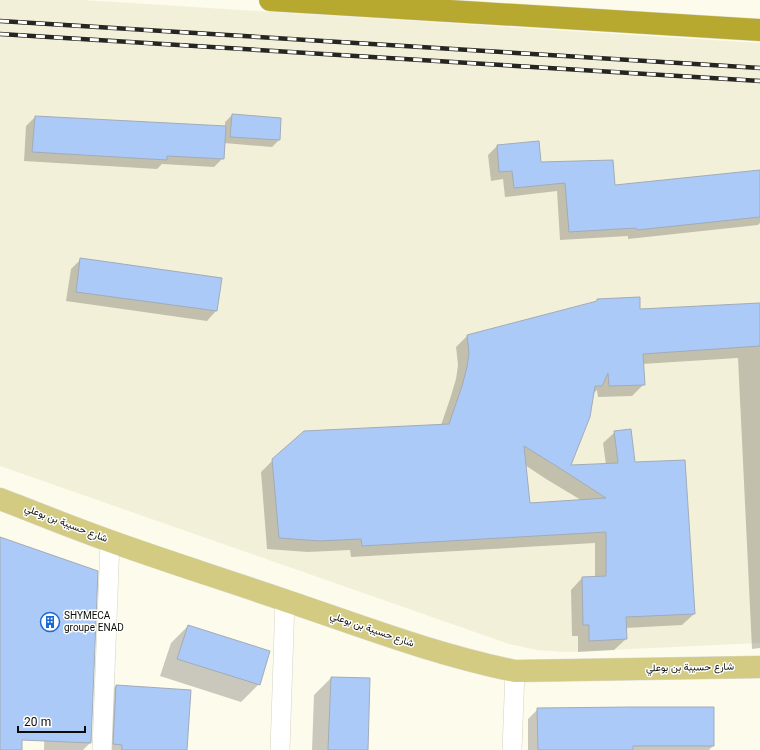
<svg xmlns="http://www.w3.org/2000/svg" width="760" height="750" viewBox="0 0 760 750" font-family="Georgia,Vazirmatn,serif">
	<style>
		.built { fill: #f3f0d9 }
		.shadow { fill: #0003; fill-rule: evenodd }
		.building { fill: #accaf7; stroke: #a2abb8; fill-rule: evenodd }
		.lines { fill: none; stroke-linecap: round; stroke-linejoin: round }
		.minor-casing { stroke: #d5d3c4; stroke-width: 20 }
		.primary-casing { stroke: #dddddc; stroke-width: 23 }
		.motorway-casing { stroke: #dddddc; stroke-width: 23 }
		.minor { stroke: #fff; stroke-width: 19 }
		.primary { stroke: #d4cb82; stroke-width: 22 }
		.motorway { stroke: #b7a92f; stroke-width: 22 }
		.rail-casing { stroke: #26251f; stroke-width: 4.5 }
		.rail { stroke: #fff; stroke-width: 3; stroke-dasharray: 9; stroke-linecap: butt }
		.labels { text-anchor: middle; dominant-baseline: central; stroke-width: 3; stroke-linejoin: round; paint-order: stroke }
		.street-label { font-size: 10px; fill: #0c0c07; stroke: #fff }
		.poi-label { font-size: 10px; fill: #0c0c07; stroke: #fff; text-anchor: start }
	</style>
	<rect width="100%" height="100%" fill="#fdfbeb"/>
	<!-- built -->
	<path class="built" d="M0,0H83L760,43V643L566,652L537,650L509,644L0,466Z"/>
	<!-- shadow -->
	<path class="shadow" d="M232,115L280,119L279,140L272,147L224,143L223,158L214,167L162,164L157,169L24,161L26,126L35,117L225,127V122Z
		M497,146L540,163L614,186L760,171V223L758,225L628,239V236L560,240L557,191L505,197L503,179L491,181L488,155Z
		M81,259L221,278L216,311L207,321L66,301L71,269Z
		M598,300L640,310L760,304V648L752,649L738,358L642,364L644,384L632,396L598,397L597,390L593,394L569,466L606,465L603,443L615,432L634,463L694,614L682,625L625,628L626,639L614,650L578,652V636H572L571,590L582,578L595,577V543L351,557L350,550L308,552L267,549L261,472L273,460L441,425L450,399L456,379L458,365L456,347L467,336L595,303ZM525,465L546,479L581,500L529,504Z
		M0,537L97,571L90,743L83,750H44L46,681L26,680L21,750H0Z
		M188,626L259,684L241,702L160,676L171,643Z
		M331,678L367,750H312L314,695Z
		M116,686L190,691L186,750H101L103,698Z
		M538,709L713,746L709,750H528V719Z"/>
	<!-- building -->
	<path class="building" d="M232,114L281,118L280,140L230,137Z
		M35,116L226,126L224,159L167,156V160L32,152Z
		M539,141L541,162L613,160L615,185L760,170V217L637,230L636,228L569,232L565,183L514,188L512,171L499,172L497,145Z
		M80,258L222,278L217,311L76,292Z
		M640,297V309L760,303V346L643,354L645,385L609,386L608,373L602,386H595L590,417L571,465L618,463L614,431L631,429L635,462L685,460L695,614L626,617L627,639L589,641V625H583L582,577L606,576V532L362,546L361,539L320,541L279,538L272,459L304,431L449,424L462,386L467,367L469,353L467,335L597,301V299ZM524,446L558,467L606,498L530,503Z
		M0,537L98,571L91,743L22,740V750H0Z
		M188,625L270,651L260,685L177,659Z
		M331,677L370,678L368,750H328Z
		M116,685L191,690L187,750H122V745L113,744Z
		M632,707H714V746H633V750H538L537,708Z"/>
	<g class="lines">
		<defs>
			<path id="minor" d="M102,750L110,541
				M280,750L285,600
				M512,750L515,671"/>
			<path id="primary" d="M0,499C37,513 73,528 110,541C168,562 226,580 284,600C361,626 436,655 515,671L760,667"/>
			<path id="motorway" d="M270,0L760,30"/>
		</defs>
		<!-- minor casing -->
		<use href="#minor" class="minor-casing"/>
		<!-- primary casing -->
		<use href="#primary" class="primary-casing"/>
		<!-- motorway casing -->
		<use href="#motorway" class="motorway-casing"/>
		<!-- minor -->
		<use href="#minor" class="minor"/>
		<!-- primary -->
		<use href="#primary" class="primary"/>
		<!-- motorway -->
		<use href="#motorway" class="motorway"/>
		<defs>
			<path id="rail" d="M0,21L760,68
				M0,34L760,81"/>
		</defs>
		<!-- rail casing -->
		<use href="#rail" class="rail-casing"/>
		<!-- rail -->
		<use href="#rail" class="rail"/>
	</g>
	<!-- icons -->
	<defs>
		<symbol id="building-ring" viewBox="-11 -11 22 22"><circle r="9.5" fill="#fff" stroke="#196ad4" stroke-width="1.5"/><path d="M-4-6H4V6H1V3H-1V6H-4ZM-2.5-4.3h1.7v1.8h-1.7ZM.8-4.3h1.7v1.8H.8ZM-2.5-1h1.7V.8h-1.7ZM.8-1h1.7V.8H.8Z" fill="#196ad4"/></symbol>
	</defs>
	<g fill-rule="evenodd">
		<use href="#building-ring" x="39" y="611" width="22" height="22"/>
	</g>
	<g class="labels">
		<!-- street labels -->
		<g class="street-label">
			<text transform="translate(66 524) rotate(21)">شارع حسيبة بن بوعلي</text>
			<text transform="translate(372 630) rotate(19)">شارع حسيبة بن بوعلي</text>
			<text transform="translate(690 668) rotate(-1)">شارع حسيبة بن بوعلي</text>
		</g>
		<!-- poi labels -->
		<g class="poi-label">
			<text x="64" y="616">SHYMECA<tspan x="64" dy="12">groupe ENAD</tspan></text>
		</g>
	</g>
	<!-- scale -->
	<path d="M18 726v6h67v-6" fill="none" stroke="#0c0c07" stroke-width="2"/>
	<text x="24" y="726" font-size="12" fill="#0c0c07" stroke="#ffffff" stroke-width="3" paint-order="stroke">20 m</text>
</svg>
